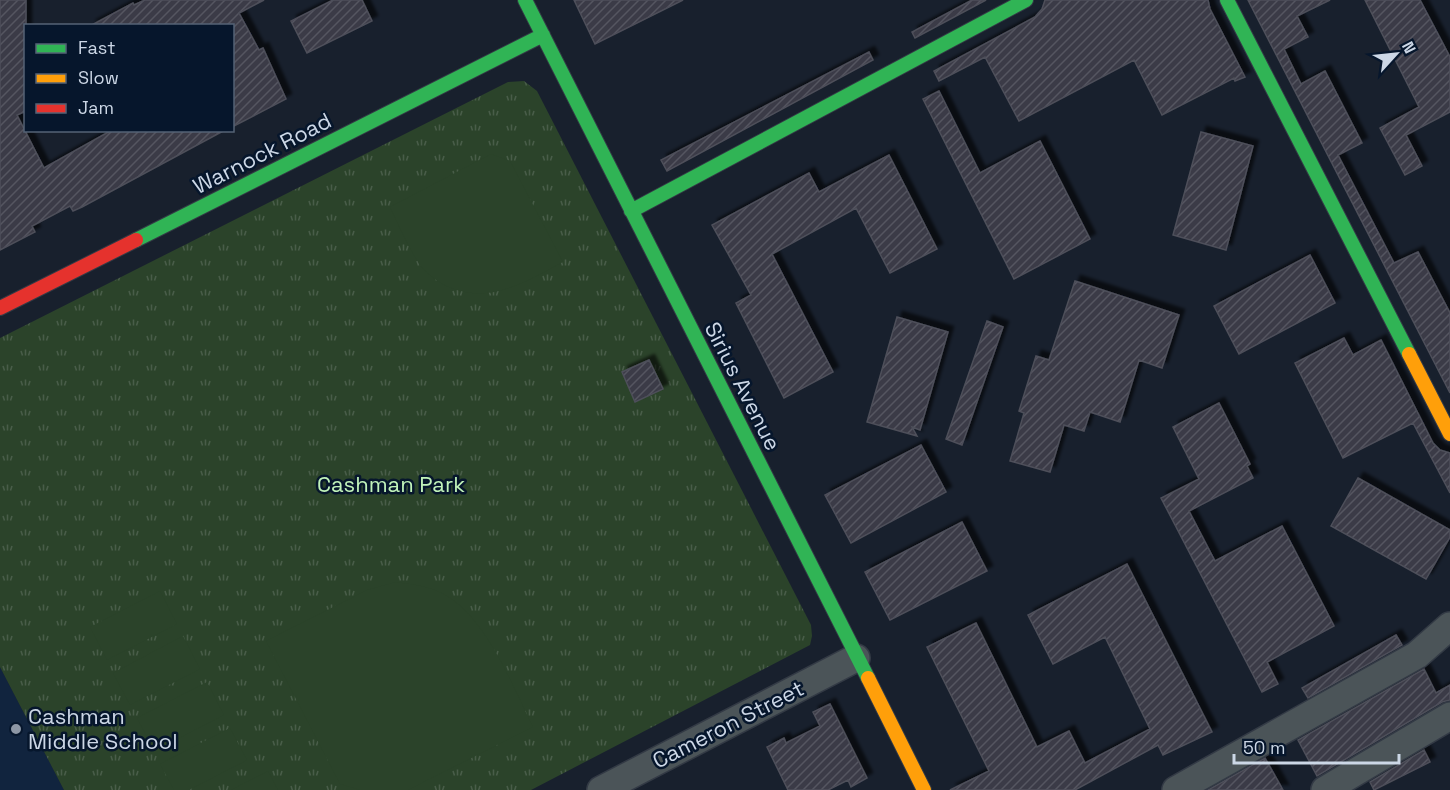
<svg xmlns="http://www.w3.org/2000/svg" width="1450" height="790" viewBox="0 0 1450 790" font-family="'Space Grotesk',sans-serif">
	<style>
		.built { fill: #11243e }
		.park { fill: url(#park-tufts) }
		.pitch { fill: #2b432a }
		.building { fill: url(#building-hatch); stroke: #4e4f5a; stroke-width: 1.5; filter: url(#shadow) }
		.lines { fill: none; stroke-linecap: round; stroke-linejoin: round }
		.street-casing { stroke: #333a45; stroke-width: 30 }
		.fast-casing { stroke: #333a45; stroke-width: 16 }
		.slow-casing { stroke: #333a45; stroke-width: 16 }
		.jam-casing { stroke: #333a45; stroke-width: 16 }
		.street { stroke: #4b5458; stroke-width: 27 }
		.fast { stroke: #30b455; stroke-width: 14 }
		.slow { stroke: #ff9f0a; stroke-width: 14 }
		.jam { stroke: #e5322d; stroke-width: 14 }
		.poi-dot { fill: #8d97a5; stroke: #06162c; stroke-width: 2 }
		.labels { text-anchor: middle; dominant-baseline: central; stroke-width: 5; stroke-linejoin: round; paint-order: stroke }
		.street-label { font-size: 22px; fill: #ccd7e6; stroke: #06162c }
		.park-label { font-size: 22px; fill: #c1f3ba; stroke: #06162c }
		.poi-label { font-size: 22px; fill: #ccd7e6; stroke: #06162c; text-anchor: start }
	</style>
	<defs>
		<pattern id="park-tufts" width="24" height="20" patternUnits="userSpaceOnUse" patternTransform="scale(1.5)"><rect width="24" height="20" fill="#2b432a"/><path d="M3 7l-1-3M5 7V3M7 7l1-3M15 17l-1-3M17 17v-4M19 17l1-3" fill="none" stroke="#495d49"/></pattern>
		<pattern id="building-hatch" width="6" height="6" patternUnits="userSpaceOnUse" patternTransform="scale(1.5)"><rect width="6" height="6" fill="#3a3a46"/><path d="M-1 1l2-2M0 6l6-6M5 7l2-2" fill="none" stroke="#555661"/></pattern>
		<filter id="shadow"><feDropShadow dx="5.5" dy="-5.5" stdDeviation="1.5" flood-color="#0009"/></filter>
	</defs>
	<rect width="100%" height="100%" fill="#18202d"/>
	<!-- built -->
	<path class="built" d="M0,667L64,790H0Z"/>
	<!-- park -->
	<path class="park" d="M524,81L537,91L811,625L812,636L810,645L531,790H64L0,667V338L508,82Z"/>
	<!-- pitch -->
	<path class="pitch" d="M491,154L510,161L563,262C527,281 490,305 449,287C439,283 427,274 420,265C408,247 399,226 390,207Z
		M396,582C408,584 421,585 432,589C482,605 511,683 533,727L408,790H360L340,784L266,641L367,590Z
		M160,591L177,624L107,660L90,627Z
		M183,636L200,669L130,705L113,673Z
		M207,682L224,715L154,751L137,718Z
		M230,728L247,760L189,790H174L160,764Z
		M268,771L278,790H231Z"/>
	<!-- building -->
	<path class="building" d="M0,0H26V111L17,115L44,168L112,130H225L82,207L73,211L70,206L32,226L35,232L0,250Z
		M145,0H264L239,13L259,50L263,48L286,99L232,127V26H90L133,3L134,5Z
		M333,0H362L372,21L307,53L291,21Z
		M574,0H683L595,44Z
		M972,0H986L915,38L912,32Z
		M1045,0H1208L1210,9L1245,77L1235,81L1234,78L1162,115L1134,60L1019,121L985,57L939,81L934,71L1035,17L1042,9Z
		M1248,0H1330L1297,16L1308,37L1284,49L1301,84L1325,71L1362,143L1338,155L1394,263L1418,252L1450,313V393Z
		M1365,0H1420L1450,57V112L1406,135L1422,166L1405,175L1380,128L1419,107Z
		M869,52L873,60L667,171L661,160Z
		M939,91L980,173L1040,141L1090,239L1014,279L923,99Z
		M1201,132L1253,146L1226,250L1173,235Z
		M889,155L937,249L890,273L856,208L772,254L833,372L784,398L736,303L751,295L712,225L809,173L819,192Z
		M1310,255L1335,303L1239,354L1214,306Z
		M1075,281L1179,315L1162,368L1139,360L1120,422L1090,412L1084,431L1064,425L1050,472L1010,461L1024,413L1019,411L1036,356L1049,360Z
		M897,317L948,332L920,430L912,427L917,436L867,422Z
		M987,321L1003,327L962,445L946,439Z
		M1344,338L1353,355L1381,340L1433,443L1440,450L1450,453V493L1413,423L1343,458L1295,363Z
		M649,360L663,389L635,402L622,372Z
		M1219,403L1250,464L1247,466L1253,478L1189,511L1215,561L1282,526L1334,626L1267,662L1278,684L1262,692L1161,498L1199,479L1173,427Z
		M921,445L946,492L851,543L825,495Z
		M1358,478L1450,530V537L1426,579L1331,526Z
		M962,522L987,571L890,620L865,572Z
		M1127,564L1212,732L1163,755L1158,745L1075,790H950L989,771L927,647L976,623L1037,747L1069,731L1085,763L1150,729L1105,637L1053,664L1028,615Z
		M1396,635L1402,645L1308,698L1302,688Z
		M1424,669L1436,693L1450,685V700L1442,702L1317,776L1298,740Z
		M830,704L867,778L851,787L848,780L828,790H788L767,747L784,738L786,743L820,726L813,712Z
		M1424,750L1430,762L1374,790L1370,782Z
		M1265,758L1283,790H1208Z"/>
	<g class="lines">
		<defs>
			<path id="street" d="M601,790L856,658
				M1176,790L1417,655L1450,626
				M1325,790L1450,716"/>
			<path id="fast" d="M525,0L868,678
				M1227,0L1409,354
				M631,211L1026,0
				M136,240L543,35"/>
			<path id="slow" d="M1409,354L1450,434
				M868,678L924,790"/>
			<path id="jam" d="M0,308L136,240"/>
		</defs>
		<!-- street casing -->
		<use href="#street" class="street-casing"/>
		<!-- fast casing -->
		<use href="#fast" class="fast-casing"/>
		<!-- slow casing -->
		<use href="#slow" class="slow-casing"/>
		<!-- jam casing -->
		<use href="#jam" class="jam-casing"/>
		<!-- street -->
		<use href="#street" class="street"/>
		<!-- fast -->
		<use href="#fast" class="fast"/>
		<!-- slow -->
		<use href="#slow" class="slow"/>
		<!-- jam -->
		<use href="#jam" class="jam"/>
	</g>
	<!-- markers -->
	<circle class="poi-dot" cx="16" cy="729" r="6"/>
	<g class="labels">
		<!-- street labels -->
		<g class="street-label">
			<text transform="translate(262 153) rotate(-27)">Warnock Road</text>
			<text transform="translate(743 386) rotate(63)">Sirius Avenue</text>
			<text transform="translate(728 724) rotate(-27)">Cameron Street</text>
		</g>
		<!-- park labels -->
		<g class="park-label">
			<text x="391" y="484">Cashman Park</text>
		</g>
		<!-- poi labels -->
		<g class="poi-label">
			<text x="28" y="716">Cashman<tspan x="28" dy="25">Middle School</tspan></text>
		</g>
	</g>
	<!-- legend -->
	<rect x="24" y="24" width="210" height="108" fill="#06162c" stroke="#556376" stroke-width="1.5"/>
	<rect x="36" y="44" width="30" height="9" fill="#30b455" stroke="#556376" stroke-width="1.5"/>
	<text x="78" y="54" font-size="18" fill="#ccd7e6">Fast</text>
	<rect x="36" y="74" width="30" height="9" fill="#ff9f0a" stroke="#556376" stroke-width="1.5"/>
	<text x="78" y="84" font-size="18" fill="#ccd7e6">Slow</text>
	<rect x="36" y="104" width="30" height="9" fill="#e5322d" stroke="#556376" stroke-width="1.5"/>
	<text x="78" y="114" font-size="18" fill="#ccd7e6">Jam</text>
	<!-- north arrow -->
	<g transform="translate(1396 54) rotate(63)" stroke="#06162c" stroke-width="4.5" paint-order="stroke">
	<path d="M0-4.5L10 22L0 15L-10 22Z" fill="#ccd7e6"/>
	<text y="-9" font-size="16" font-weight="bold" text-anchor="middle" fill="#ccd7e6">N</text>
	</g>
	<!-- scale -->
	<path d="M1234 754v9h165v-9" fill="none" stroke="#ccd7e6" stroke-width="3"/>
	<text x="1243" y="754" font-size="18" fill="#ccd7e6" stroke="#06162c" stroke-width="4.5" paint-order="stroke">50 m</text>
</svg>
